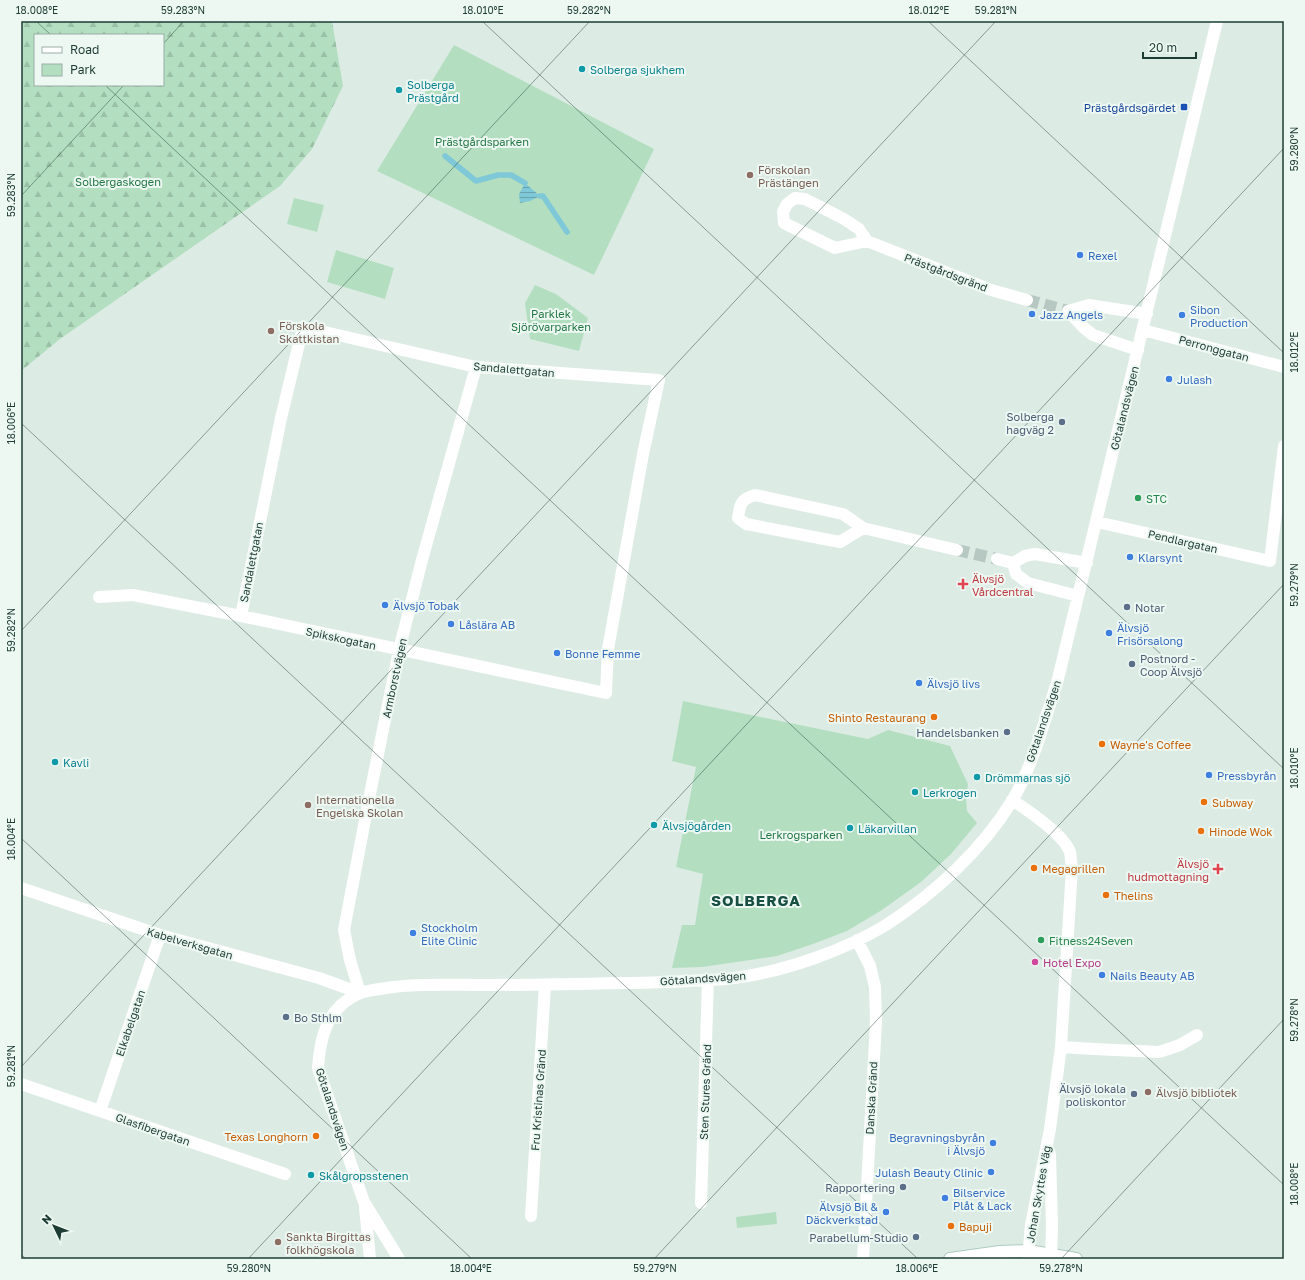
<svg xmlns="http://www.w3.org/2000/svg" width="1305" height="1280" viewBox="0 0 1305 1280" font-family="'Golos Text',sans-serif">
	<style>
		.forest { fill: url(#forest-firs); fill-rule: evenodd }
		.park { fill: #b3dfc0 }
		.water { fill: url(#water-rules) }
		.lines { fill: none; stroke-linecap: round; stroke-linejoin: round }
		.stream { stroke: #7ec8d7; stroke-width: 5.5 }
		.minor-tunnel { stroke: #b7c8c2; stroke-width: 12; stroke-dasharray: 12 6; stroke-linecap: butt }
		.secondary-casing { stroke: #afccc2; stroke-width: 14 }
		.minor { stroke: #fff; stroke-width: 12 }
		.secondary { stroke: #fff; stroke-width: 12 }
		.ticks { fill: none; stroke: #1d3c34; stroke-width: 1; stroke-opacity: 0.45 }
		.culture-dot { fill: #0f9aa8; stroke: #eef8f3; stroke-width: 1.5 }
		.transit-dot { fill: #1a4fb4; stroke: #eef8f3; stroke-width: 1.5 }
		.education-dot { fill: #8d6e63; stroke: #eef8f3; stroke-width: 1.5 }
		.shop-dot { fill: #3f7fe0; stroke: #eef8f3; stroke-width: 1.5 }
		.service-dot { fill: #5c6f8a; stroke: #eef8f3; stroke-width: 1.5 }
		.leisure-dot { fill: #2e9e5b; stroke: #eef8f3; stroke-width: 1.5 }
		.health-dot { fill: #e0444e; stroke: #eef8f3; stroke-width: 1.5 }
		.food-dot { fill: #e8710a; stroke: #eef8f3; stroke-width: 1.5 }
		.hotel-dot { fill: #d1479c; stroke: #eef8f3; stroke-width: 1.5 }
		.labels { text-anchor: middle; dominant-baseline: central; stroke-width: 4; stroke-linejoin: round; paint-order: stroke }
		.culture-label { font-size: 11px; fill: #0d838f; stroke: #eef8f3; text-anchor: start }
		.transit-label { font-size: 11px; fill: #164399; stroke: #eef8f3; text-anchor: end }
		.park-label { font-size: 11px; fill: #237745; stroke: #eef8f3 }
		.education-label { font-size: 11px; fill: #785e54; stroke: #eef8f3; text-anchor: start }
		.shop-label { font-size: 11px; fill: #366cbe; stroke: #eef8f3; text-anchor: start }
		.street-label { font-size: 11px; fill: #1d3c34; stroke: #eef8f3 }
		.service-label { font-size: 11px; fill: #4e5e75; stroke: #eef8f3; text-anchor: end }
		.leisure-label { font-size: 11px; fill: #27864d; stroke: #eef8f3; text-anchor: start }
		.health-label { font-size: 11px; fill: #be3a42; stroke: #eef8f3; text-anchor: start }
		.food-label { font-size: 11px; fill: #c56008; stroke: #eef8f3; text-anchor: start }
		.hotel-label { font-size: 11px; fill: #b23c85; stroke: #eef8f3; text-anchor: start }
		.district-label { font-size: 15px; font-weight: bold; letter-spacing: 1px; fill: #175043; stroke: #eef8f3 }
		.neatline { fill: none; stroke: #1d3c34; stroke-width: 1.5 }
		.ticks-label { font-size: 10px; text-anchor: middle; fill: #1d3c34 }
	</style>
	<defs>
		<pattern id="forest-firs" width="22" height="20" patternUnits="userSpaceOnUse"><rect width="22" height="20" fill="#b3dfc0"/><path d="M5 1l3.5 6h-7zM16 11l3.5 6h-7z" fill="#9ac0a6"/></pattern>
		<pattern id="water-rules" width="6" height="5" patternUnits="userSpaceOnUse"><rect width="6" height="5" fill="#7ec8d7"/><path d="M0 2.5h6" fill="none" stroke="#67a4af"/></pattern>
	</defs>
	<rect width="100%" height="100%" fill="#ddebe5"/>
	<!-- forest -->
	<path class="forest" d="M21,21H332L343,86L312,149L280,186L60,339L21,371ZM35,35H163V85H35Z"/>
	<!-- park -->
	<path class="park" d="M454,45L654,149L594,275L377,171Z
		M294,198L324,205L317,232L287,224Z
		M336,250L394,268L385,299L327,282Z
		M535,285L556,294L588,318L579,351L530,339L525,303Z
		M683,701L868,739L888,730L950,746L968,784L966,798L967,811L977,823L951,854L921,882L882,910L847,931L813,944L777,956L702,967L672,968L682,925H695L703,874L676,867L696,767L672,761Z
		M776,1212L777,1224L737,1228L736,1217Z"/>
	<!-- water -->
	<path class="water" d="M525,183L540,196L530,201L520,203L519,194Z"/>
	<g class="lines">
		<!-- stream -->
		<path class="stream" d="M445,156L476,181L498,175H511L525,183
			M540,196H543L567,232"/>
		<!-- minor-tunnel -->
		<path class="minor-tunnel" d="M1027,300L1068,311
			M957,550L997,559"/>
		<defs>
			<path id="secondary" d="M950,1259L1000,1252L1028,1251L1076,1259"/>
		</defs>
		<!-- secondary casing -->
		<use href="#secondary" class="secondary-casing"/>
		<!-- minor -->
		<path class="minor" d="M867,241L859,229L844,219L805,199L795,198L787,204L783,212L784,223L835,248L867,241L991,290L1027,300
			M1143,330L1284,367
			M1138,350L1093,335L1083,327L1068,311L1089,305L1147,314
			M1097,522L1270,561L1284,446
			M863,528L840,542L746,524L738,518C740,504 741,499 755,495L843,514L863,528L957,550
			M997,559L1013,563
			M1078,596L1028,583L1016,574L1013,563L1025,556L1035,554L1087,563
			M99,597L133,595L241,616L606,693L608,649L643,454L659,380L476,367L303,327L281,418L241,616
			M1012,800C1028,810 1064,835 1070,852C1071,857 1071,863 1072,868L1061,1047L1050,1129L1031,1225L1028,1259
			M21,888L160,935L319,978L360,993
			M857,940L870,966L875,987L876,1022L863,1259
			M360,993L350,960L344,930L369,799L399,650L422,560L476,367
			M1061,1047L1094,1049L1159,1052L1180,1045L1197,1035
			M21,1084L285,1174
			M100,1111L160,935
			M1050,1154L1052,1226L1051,1259
			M701,1203L708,980
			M365,1207L370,1259
			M531,1216L545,985
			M399,1259L364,1202L318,1068C320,1037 327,1008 358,994C364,991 373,990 380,989C414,983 449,985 483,985C530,985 577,984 624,983C646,983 668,982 689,981C706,980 724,980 741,977C788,970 845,950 886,925C934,894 982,850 1012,801C1033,766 1044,721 1057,683L1217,21"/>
		<!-- secondary -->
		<use href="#secondary" class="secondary"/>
	</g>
	<!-- ticks -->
	<path class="ticks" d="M36,21L51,35M482,21L1284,769M928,21L1284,353M163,44L184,21M105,85L1284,1185M21,196L124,85M21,423L918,1259M21,631L590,21M21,838L472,1259M21,1067L996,21M21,1254L26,1259M248,1259L1284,148M654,1259L1284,584M1061,1259L1284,1019"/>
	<!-- markers -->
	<g class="culture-dot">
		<circle cx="582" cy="69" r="4"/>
		<circle cx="399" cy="90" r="4"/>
		<circle cx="55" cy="762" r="4"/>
		<circle cx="977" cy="777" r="4"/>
		<circle cx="915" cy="792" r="4"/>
		<circle cx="654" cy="825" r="4"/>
		<circle cx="850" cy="828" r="4"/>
		<circle cx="311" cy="1175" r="4"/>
	</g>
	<rect class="transit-dot" x="1180" y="103" width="8" height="8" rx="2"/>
	<g class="education-dot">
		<circle cx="750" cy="175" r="4"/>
		<circle cx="271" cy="331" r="4"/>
		<circle cx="308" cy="805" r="4"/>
		<circle cx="1148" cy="1092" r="4"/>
		<circle cx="278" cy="1242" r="4"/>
	</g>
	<g class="shop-dot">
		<circle cx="1080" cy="255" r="4"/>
		<circle cx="1032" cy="314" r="4"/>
		<circle cx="1182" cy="315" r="4"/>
		<circle cx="1169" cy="379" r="4"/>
		<circle cx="1130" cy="557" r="4"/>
		<circle cx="385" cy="605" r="4"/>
		<circle cx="451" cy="624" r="4"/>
		<circle cx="1109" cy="633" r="4"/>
		<circle cx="557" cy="653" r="4"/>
		<circle cx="919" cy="683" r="4"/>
		<circle cx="1209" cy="775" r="4"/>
		<circle cx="413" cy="933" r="4"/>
		<circle cx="1102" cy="975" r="4"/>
		<circle cx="993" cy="1143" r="4"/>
		<circle cx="991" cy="1172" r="4"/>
		<circle cx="945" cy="1198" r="4"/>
		<circle cx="886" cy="1212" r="4"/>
	</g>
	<g class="service-dot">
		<circle cx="1062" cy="422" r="4"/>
		<circle cx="1127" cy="607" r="4"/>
		<circle cx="1132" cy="664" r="4"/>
		<circle cx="1007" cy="732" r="4"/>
		<circle cx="286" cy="1017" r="4"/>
		<circle cx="1134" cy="1094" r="4"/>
		<circle cx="903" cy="1187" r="4"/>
		<circle cx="916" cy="1237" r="4"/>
	</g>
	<g class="leisure-dot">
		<circle cx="1138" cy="498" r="4"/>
		<circle cx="1041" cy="940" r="4"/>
	</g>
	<g class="health-dot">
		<path d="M961 578h4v4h4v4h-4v4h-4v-4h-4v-4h4z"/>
		<path d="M1216 863h4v4h4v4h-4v4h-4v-4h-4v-4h4z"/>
	</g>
	<g class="food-dot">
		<circle cx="934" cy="717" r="4"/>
		<circle cx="1102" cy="744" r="4"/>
		<circle cx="1204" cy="802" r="4"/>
		<circle cx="1201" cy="831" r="4"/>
		<circle cx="1034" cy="868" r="4"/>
		<circle cx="1106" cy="895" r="4"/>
		<circle cx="316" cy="1136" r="4"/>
		<circle cx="951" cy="1226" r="4"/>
	</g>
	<circle class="hotel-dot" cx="1035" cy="962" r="4"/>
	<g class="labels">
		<!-- culture labels -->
		<g class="culture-label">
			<text x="590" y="69">Solberga sjukhem</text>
			<text x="407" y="84">Solberga<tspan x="407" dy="13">Prästgård</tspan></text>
			<text x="63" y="762">Kavli</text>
			<text x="985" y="777">Drömmarnas sjö</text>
			<text x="923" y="792">Lerkrogen</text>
			<text x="662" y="825">Älvsjögården</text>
			<text x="858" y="828">Läkarvillan</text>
			<text x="319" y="1175">Skålgropsstenen</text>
		</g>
		<!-- transit labels -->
		<g class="transit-label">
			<text x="1176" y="107">Prästgårdsgärdet</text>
		</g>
		<!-- park labels -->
		<g class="park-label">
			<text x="482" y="141">Prästgårdsparken</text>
			<text x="118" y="181">Solbergaskogen</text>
			<text x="551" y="313">Parklek<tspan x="551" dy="13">Sjörövarparken</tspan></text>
			<text x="801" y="834">Lerkrogsparken</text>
		</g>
		<!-- education labels -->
		<g class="education-label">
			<text x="758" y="169">Förskolan<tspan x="758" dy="13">Prästängen</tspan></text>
			<text x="279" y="325">Förskola<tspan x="279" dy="13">Skattkistan</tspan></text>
			<text x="316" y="799">Internationella<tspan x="316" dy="13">Engelska Skolan</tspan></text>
			<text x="1156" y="1092">Älvsjö bibliotek</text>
			<text x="286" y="1236">Sankta Birgittas<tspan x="286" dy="13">folkhögskola</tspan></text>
		</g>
		<!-- shop labels -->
		<g class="shop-label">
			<text x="1088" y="255">Rexel</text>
			<text x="1190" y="309">Sibon<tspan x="1190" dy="13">Production</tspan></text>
			<text x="1040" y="314">Jazz Angels</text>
			<text x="1177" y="379">Julash</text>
			<text x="1138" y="557">Klarsynt</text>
			<text x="393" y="605">Älvsjö Tobak</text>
			<text x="459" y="624">Låslära AB</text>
			<text x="1117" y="627">Älvsjö<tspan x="1117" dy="13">Frisörsalong</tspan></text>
			<text x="565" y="653">Bonne Femme</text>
			<text x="927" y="683">Älvsjö livs</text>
			<text x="1217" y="775">Pressbyrån</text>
			<text x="421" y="927">Stockholm<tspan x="421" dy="13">Elite Clinic</tspan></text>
			<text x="1110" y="975">Nails Beauty AB</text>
			<text x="985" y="1137" text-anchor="end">Begravningsbyrån<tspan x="985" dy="13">i Älvsjö</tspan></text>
			<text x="983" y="1172" text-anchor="end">Julash Beauty Clinic</text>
			<text x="953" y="1192">Bilservice<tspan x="953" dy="13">Plåt &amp; Lack</tspan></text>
			<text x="878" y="1206" text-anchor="end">Älvsjö Bil &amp;<tspan x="878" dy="13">Däckverkstad</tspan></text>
		</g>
		<!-- street labels -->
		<g class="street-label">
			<text transform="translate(946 272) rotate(21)">Prästgårdsgränd</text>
			<text transform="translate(1214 348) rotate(15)">Perronggatan</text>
			<text transform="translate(514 369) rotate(5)">Sandalettgatan</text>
			<text transform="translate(1124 408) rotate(-76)">Götalandsvägen</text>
			<text transform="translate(1183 541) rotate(13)">Pendlargatan</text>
			<text transform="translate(251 562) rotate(-79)">Sandalettgatan</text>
			<text transform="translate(341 638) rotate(12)">Spikskogatan</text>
			<text transform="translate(394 678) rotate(-78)">Armborstvägen</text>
			<text transform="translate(1043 721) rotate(-71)">Götalandsvägen</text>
			<text transform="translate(190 943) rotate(16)">Kabelverksgatan</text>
			<text transform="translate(703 978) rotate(-4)">Götalandsvägen</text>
			<text transform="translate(130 1023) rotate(-71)">Elkabelgatan</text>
			<text transform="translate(705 1092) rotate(-88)">Sten Stures Gränd</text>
			<text transform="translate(871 1098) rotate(-87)">Danska Gränd</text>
			<text transform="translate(538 1100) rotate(-86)">Fru Kristinas Gränd</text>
			<text transform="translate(333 1109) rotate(72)">Götalandsvägen</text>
			<text transform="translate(153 1129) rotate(19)">Glasfibergatan</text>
			<text transform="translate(1038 1194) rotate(-80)">Johan Skyttes Väg</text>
		</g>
		<!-- service labels -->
		<g class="service-label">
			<text x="1054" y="416">Solberga<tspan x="1054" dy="13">hagväg 2</tspan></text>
			<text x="1135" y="607" text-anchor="start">Notar</text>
			<text x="1140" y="658" text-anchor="start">Postnord -<tspan x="1140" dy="13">Coop Älvsjö</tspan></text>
			<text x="999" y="732">Handelsbanken</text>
			<text x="294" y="1017" text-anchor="start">Bo Sthlm</text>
			<text x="1126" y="1088">Älvsjö lokala<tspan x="1126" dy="13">poliskontor</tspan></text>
			<text x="895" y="1187">Rapportering</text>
			<text x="908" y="1237">Parabellum-Studio</text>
		</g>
		<!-- leisure labels -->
		<g class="leisure-label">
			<text x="1146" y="498">STC</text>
			<text x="1049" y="940">Fitness24Seven</text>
		</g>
		<!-- health labels -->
		<g class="health-label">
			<text x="972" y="578">Älvsjö<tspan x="972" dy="13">Vårdcentral</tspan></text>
			<text x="1209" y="863" text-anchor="end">Älvsjö<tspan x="1209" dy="13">hudmottagning</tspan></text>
		</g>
		<!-- food labels -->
		<g class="food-label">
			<text x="926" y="717" text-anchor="end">Shinto Restaurang</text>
			<text x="1110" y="744">Wayne's Coffee</text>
			<text x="1212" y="802">Subway</text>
			<text x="1209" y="831">Hinode Wok</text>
			<text x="1042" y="868">Megagrillen</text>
			<text x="1114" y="895">Thelins</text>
			<text x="308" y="1136" text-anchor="end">Texas Longhorn</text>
			<text x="959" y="1226">Bapuji</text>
		</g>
		<!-- hotel labels -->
		<g class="hotel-label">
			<text x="1043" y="962">Hotel Expo</text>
		</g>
		<!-- district labels -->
		<g class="district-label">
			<text x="756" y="900">SOLBERGA</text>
		</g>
	</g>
	<!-- border -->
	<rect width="1305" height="1280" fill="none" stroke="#eef8f3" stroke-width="44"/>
	<!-- legend -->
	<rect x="34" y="34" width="130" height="52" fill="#eef8f3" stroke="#9aada7"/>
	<rect x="42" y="47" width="20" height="6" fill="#ffffff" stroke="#9aada7"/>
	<text x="70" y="54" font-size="12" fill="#1d3c34">Road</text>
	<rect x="42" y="64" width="20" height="12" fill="#b3dfc0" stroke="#9aada7"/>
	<text x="70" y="74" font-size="12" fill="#1d3c34">Park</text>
	<!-- north arrow -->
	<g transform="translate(54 1226) rotate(313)" stroke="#eef8f3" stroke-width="3" paint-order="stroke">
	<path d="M0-3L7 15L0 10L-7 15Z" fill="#1d3c34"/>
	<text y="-6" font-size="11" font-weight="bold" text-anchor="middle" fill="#1d3c34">N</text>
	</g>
	<!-- scale -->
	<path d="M1143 52v6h53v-6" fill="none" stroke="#1d3c34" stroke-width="2"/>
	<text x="1149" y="52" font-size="12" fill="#1d3c34" stroke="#eef8f3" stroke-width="3" paint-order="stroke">20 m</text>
	<rect x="22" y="22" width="1261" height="1236" class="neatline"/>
	<g class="ticks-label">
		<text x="37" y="14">18.008°E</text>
		<text x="183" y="14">59.283°N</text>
		<text x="483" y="14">18.010°E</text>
		<text x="589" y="14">59.282°N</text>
		<text x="929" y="14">18.012°E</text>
		<text x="996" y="14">59.281°N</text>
		<text transform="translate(1294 149) rotate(-90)" y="4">59.280°N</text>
		<text transform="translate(11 195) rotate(-90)" y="4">59.283°N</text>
		<text transform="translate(1294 352) rotate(-90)" y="4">18.012°E</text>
		<text transform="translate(11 423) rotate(-90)" y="4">18.006°E</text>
		<text transform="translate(1294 585) rotate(-90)" y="4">59.279°N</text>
		<text transform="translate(11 630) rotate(-90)" y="4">59.282°N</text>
		<text transform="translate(1294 768) rotate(-90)" y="4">18.010°E</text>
		<text transform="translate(11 839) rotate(-90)" y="4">18.004°E</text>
		<text transform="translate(1294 1020) rotate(-90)" y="4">59.278°N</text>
		<text transform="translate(11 1066) rotate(-90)" y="4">59.281°N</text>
		<text transform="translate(1294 1184) rotate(-90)" y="4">18.008°E</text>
		<text x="249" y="1272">59.280°N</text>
		<text x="471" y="1272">18.004°E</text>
		<text x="655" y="1272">59.279°N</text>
		<text x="917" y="1272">18.006°E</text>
		<text x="1061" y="1272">59.278°N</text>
	</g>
</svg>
